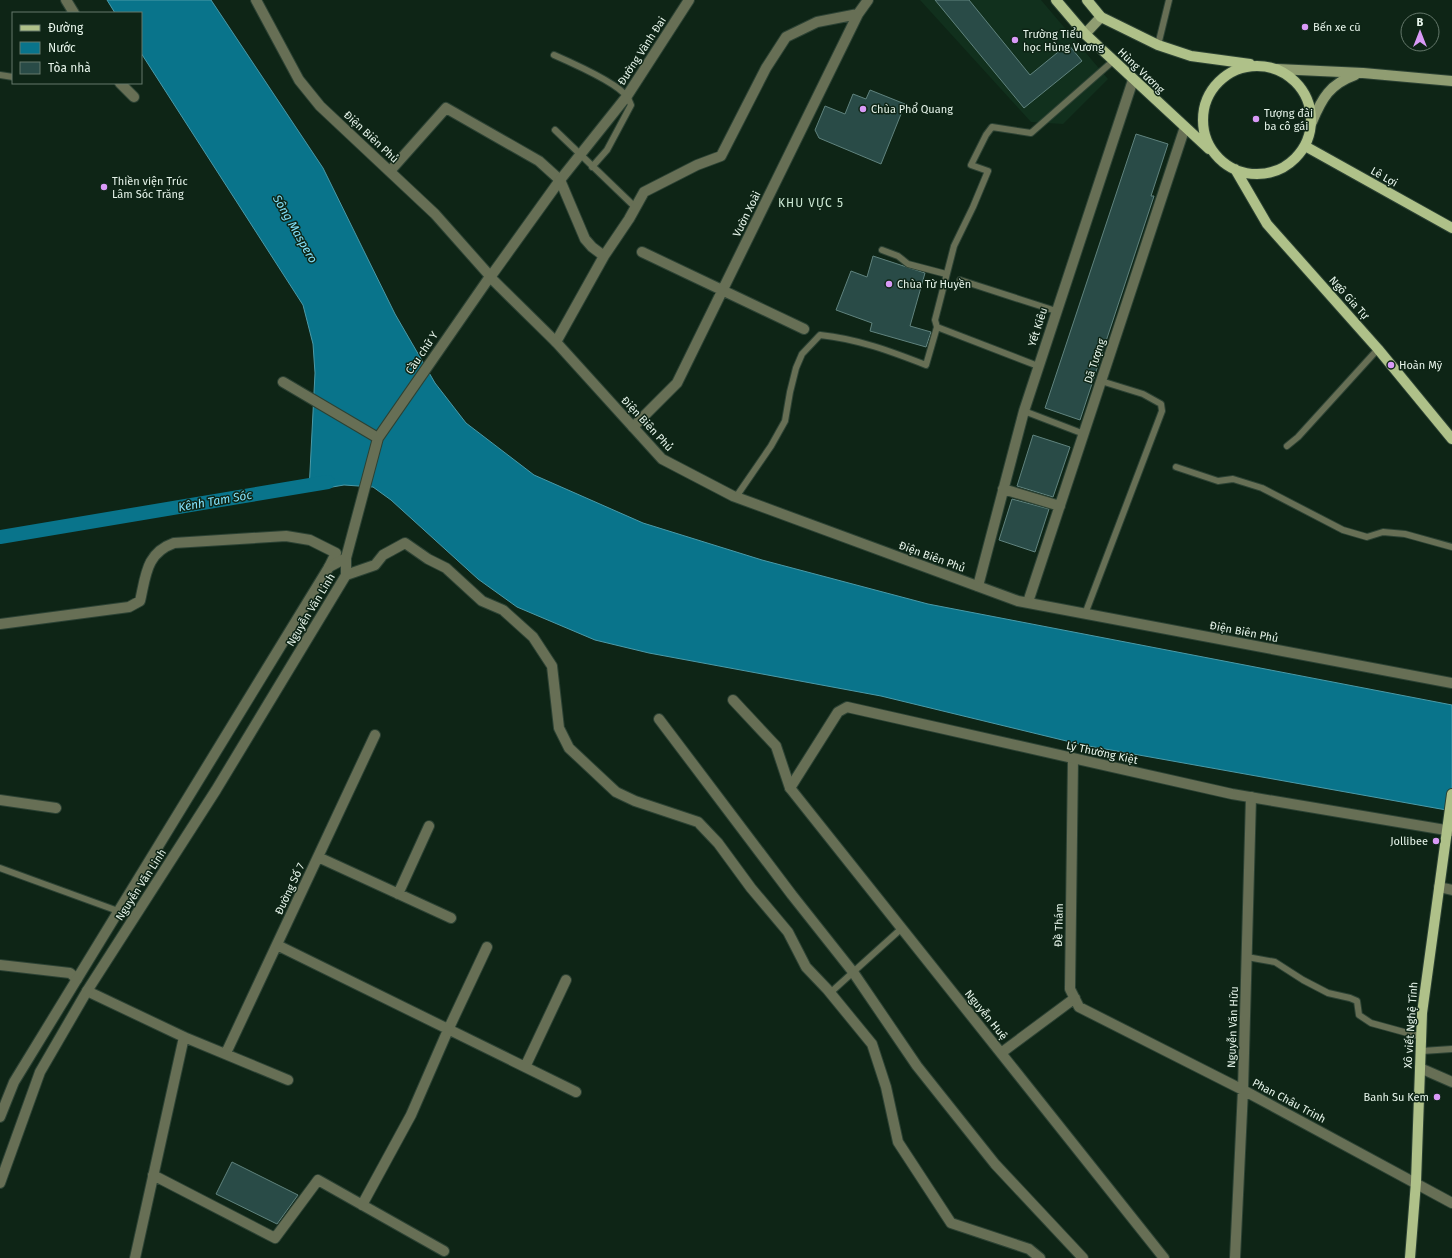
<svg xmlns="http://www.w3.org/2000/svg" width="1452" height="1258" viewBox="0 0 1452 1258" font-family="'Fira Sans',sans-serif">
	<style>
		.built { fill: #11301d }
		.water { fill: #09748b; stroke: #4b9aa8 }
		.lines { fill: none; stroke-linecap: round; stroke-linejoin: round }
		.canal { stroke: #09748b; stroke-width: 14 }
		.building { fill: #294b47; stroke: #60837e }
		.service-casing { stroke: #2c4234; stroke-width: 8 }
		.minor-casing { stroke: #2c4234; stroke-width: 12 }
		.tertiary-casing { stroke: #2c4234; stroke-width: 12 }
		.secondary-casing { stroke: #2c4234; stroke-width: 12 }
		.primary-casing { stroke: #2c4234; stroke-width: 12 }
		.service { stroke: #676f55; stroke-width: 6 }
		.minor { stroke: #676f55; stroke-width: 10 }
		.tertiary { stroke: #676f55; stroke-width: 10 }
		.secondary { stroke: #909d72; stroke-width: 10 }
		.primary { stroke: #afc189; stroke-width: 10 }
		.poi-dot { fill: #d99af7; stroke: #0e2516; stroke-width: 1.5 }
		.labels { text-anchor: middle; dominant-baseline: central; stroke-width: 3; stroke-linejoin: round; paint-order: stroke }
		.poi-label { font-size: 11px; fill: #e6f4ea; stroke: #0e2516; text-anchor: start }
		.street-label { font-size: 11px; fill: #e6f4ea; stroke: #0e2516 }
		.neighbourhood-label { font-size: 12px; letter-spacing: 1px; fill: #cce8d4; stroke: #0e2516 }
		.water-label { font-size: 12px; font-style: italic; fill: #83e2fc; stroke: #0e2516 }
	</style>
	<rect width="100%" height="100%" fill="#0e2516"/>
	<!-- built -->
	<path class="built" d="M920,0H1041L1108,79L1063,124L1031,122Z"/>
	<!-- water -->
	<path class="water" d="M107,0H211L323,168L395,314L435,383L466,423L534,475L643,523L762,560L928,604L1452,705V811L1083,745L881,696L649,653L595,640L517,607L478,579L391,500L373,487L344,485L309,491L315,373L313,344L303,305L141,53V13H115Z"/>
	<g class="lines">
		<!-- canal -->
		<path class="canal" d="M0,537L328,482"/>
	</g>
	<!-- building -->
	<path class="building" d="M935,0H969L1030,75L1068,44L1082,61L1024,108Z
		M870,90L905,104L881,164L819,138L815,130L825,106L845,114L853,94L866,99Z
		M1136,134L1168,144L1151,196H1154L1080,420L1045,408Z
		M873,256L925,273L910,326L931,332L926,347L870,331L872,323L836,310L851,271L867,277Z
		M1033,435L1070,447L1053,497L1017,486Z
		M1012,499L1049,509L1035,552L999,540Z
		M232,1162L298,1195L277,1224L216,1194Z"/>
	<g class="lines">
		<defs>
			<path id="service" d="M1158,45L1169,0
				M554,55C570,62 619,84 627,97C629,99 630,103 631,105L607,150L592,167
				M0,75L13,77
				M555,130L635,207
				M882,250L898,256L908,264L946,274
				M960,280L1056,311
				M937,327L935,320L954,246L973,207L988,171L971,165L986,135L992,127L1031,133L1113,61
				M937,327L1038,366
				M1024,411L1084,434
				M1287,446L1298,437L1378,349
				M1176,467L1218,481L1233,479L1262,488L1343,530L1367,537L1383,532L1405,534L1452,547
				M736,497L771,446L785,421L790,392L796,368L802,354L820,335C858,339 890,351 926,365L937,327
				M1085,614L1162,411L1161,404L1143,394L1101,381
				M0,868L118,911
				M1247,957L1275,962L1303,980L1328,993L1350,998L1357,1001L1359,1015L1371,1023L1422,1037
				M830,993L902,928
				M1422,1051L1452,1049"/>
			<path id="minor" d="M66,0L74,13
				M120,83L134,97
				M390,171L446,108L539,161L560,180L585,239L592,247L604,256
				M642,252L804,329
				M556,342L604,256L629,219L644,192L697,165L721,156L766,68L786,37L817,22L858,14
				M633,427L677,383L858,14L868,0
				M1003,489L1060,506
				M346,575L375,565L383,555L405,543L428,559L446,568L482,601L503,610L533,637L552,666L559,728L569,748L616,792L635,801L698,822L718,843L751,888L788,932L806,967L827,989L872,1044L886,1087L898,1142L951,1223L1029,1249L1040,1258
				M978,586L1024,411L1133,80
				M1028,602L1185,127
				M0,624L129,607L140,601C146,575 146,553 174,543L286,536L310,540L336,553L329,567
				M733,700L776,746L790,788L1164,1258
				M659,719L792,895L853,972L917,1066L995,1164L1083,1258
				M1073,759L1070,989L1079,1007L1243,1090L1452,1203
				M0,800L56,808
				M318,857L451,918
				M1439,887L1452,890
				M398,894L429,826
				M277,945L576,1092
				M0,965L70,973L77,979
				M87,991L184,1037L288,1080
				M226,1053L375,735
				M1001,1053L1075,998
				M525,1067L566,980
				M1420,1068L1452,1082
				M153,1175L275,1238L318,1180L444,1251
				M362,1205L411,1115L448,1030L487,947
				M135,1258L184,1037
				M1235,1258L1243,1090L1251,797"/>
			<path id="tertiary" d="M256,0L299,80L320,106L435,214L490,276
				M491,276L560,180L627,96L689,0
				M491,278L556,342L662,459L733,496L1018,601L1452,683
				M283,382L378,438
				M346,558L378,438L489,278
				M790,788L838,712L847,707L1232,794L1452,831
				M0,1117L14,1082L329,567L346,558V575L216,790L87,991L40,1072L0,1183"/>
			<path id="secondary" d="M1085,34L1101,17
				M1277,69L1363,73L1452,81
				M1312,122C1322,98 1330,84 1355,75"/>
			<path id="primary" d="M1056,0L1085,34L1209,149
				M1087,0L1101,17L1158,45L1191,56L1250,64
				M1203 120a54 54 0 1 1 108 0a54 54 0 1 1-108 0Z
				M1305,146L1452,228
				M1235,169L1267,224L1378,349L1452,439
				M1410,1258L1416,1182L1422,1013L1452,794"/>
		</defs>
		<!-- service casing -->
		<use href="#service" class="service-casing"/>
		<!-- minor casing -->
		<use href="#minor" class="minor-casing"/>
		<!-- tertiary casing -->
		<use href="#tertiary" class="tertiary-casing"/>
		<!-- secondary casing -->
		<use href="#secondary" class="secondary-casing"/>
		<!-- primary casing -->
		<use href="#primary" class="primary-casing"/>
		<!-- service -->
		<use href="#service" class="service"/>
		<!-- minor -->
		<use href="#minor" class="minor"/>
		<!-- tertiary -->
		<use href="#tertiary" class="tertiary"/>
		<!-- secondary -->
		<use href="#secondary" class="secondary"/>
		<!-- primary -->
		<use href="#primary" class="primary"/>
	</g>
	<!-- markers -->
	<g class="poi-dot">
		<circle cx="1305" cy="27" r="4"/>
		<circle cx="1015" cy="40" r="4"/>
		<circle cx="863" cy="109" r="4"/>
		<circle cx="1256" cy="119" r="4"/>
		<circle cx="104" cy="187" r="4"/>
		<circle cx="889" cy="284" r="4"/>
		<circle cx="1391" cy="365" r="4"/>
		<circle cx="1436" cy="841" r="4"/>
		<circle cx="1437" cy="1097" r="4"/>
	</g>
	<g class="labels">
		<!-- poi labels -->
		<g class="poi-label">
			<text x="1313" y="27">Bến xe cũ</text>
			<text x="1023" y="34">Trường Tiểu<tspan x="1023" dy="13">học Hùng Vương</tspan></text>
			<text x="871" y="109">Chùa Phổ Quang</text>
			<text x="1264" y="113">Tượng đài<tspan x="1264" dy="13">ba cô gái</tspan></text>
			<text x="112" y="181">Thiền viện Trúc<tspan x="112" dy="13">Lâm Sóc Trăng</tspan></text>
			<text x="897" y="284">Chùa Từ Huyền</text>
			<text x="1399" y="365">Hoàn Mỹ</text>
			<text x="1428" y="841" text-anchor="end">Jollibee</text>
			<text x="1429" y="1097" text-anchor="end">Banh Su Kem</text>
		</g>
		<!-- street labels -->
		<g class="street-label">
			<text transform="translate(642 51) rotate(-57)">Đường Vành Đai</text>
			<text transform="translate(1141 71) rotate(44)">Hùng Vương</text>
			<text transform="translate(371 137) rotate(43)">Điện Biên Phủ</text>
			<text transform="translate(1384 177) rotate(29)">Lê Lợi</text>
			<text transform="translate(747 214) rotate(-64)">Vườn Xoài</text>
			<text transform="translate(1349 298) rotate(48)">Ngô Gia Tự</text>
			<text transform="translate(1038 327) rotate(-72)">Yết Kiêu</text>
			<text transform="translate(422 353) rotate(-56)">Cầu chữ Y</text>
			<text transform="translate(1095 361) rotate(-72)">Dã Tượng</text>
			<text transform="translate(647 424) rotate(47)">Điện Biên Phủ</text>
			<text transform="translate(932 557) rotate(20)">Điện Biên Phủ</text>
			<text transform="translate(311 610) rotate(-59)">Nguyễn Văn Linh</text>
			<text transform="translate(1244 632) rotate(11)">Điện Biên Phủ</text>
			<text transform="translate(1102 753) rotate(12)">Lý Thường Kiệt</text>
			<text transform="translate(141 885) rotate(-57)">Nguyễn Văn Linh</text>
			<text transform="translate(290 889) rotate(-65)">Đường Số 7</text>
			<text transform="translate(1059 925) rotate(-89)">Đề Thám</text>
			<text transform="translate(986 1015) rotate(51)">Nguyễn Huệ</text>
			<text transform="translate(1411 1025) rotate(-86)">Xô viết Nghệ Tĩnh</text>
			<text transform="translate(1233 1027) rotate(-88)">Nguyễn Văn Hữu</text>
			<text transform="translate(1289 1101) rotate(28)">Phan Châu Trinh</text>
		</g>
		<!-- neighbourhood labels -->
		<g class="neighbourhood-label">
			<text x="811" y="203">KHU VỰC 5</text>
		</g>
		<!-- water labels -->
		<g class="water-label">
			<text transform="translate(295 229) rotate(60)">Sông Maspero</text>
			<text transform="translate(215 501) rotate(-10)">Kênh Tam Sóc</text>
		</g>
	</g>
	<!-- legend -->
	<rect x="12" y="12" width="130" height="72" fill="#0e2516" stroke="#64786b"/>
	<rect x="20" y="25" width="20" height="6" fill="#afc189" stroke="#64786b"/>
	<text x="48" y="32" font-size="12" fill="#e6f4ea">Đường</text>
	<rect x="20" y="42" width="20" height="12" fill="#09748b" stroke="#64786b"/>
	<text x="48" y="52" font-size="12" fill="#e6f4ea">Nước</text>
	<rect x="20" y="62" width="20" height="12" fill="#294b47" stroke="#64786b"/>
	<text x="48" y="72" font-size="12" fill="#e6f4ea">Tòa nhà</text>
	<!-- north arrow -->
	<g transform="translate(1420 32)"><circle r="19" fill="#0e2516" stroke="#64786b"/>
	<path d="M0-3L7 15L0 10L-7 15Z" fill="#d99af7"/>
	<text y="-6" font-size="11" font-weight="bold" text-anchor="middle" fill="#e6f4ea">B</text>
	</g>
</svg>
